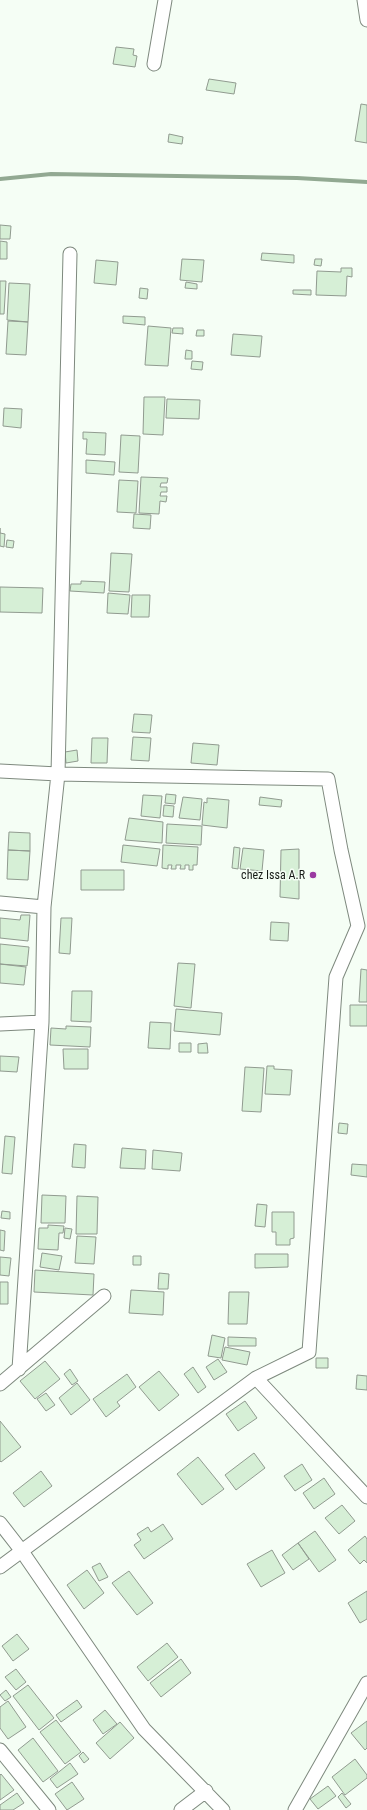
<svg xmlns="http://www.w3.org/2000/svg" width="367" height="1810" viewBox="0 0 367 1810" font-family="'Roboto Condensed',sans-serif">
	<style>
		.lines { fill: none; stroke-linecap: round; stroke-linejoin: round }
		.stream { stroke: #92a992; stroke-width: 4 }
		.building { fill: #d6efd6; stroke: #919b90 }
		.street-casing { stroke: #7e897e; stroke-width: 15 }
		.street { stroke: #fff; stroke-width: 13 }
		.poi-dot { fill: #9a3aa1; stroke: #f5fef5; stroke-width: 1.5 }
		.labels { text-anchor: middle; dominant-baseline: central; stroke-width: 3; stroke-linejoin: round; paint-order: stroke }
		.poi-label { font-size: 12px; fill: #161a16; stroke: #f5fef5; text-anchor: end }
	</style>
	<rect width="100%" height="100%" fill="#f5fef5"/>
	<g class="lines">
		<!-- stream -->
		<path class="stream" d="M0,179L51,174L297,178L367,182"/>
	</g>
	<!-- building -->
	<path class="building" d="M116,47L134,49L133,55L137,56L135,67L113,64Z
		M209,79L236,83L234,94L206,90Z
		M361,104L367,105V143L355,141Z
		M169,134L183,137L182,144L168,142Z
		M0,225L11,226L10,239H0Z
		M0,241L7,242V259H0Z
		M262,253L294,255V263L261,260Z
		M182,259L204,260L202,282L180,280Z
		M315,259H322L321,266L314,265Z
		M96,260L118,262L116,285L94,283Z
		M341,268H352V277L347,276L346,296L316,295L317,271L341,272Z
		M0,281H6L4,314H0Z
		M186,282L197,284V289L185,288Z
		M9,283L30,284L28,322L7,320Z
		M140,288L148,289L147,299L139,298Z
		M293,290H311V295L293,294Z
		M123,316L145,317V325L123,323Z
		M8,321L28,322L26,355L6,354Z
		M148,326L171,328L168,366L145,365Z
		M173,328H183V334L172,333Z
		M197,330H204V336H196Z
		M233,334L262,336L260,357L231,355Z
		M186,350L192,351V359H185Z
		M192,361L203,362L202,370L191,369Z
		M144,397H165L163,435L143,434Z
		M167,399L200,400L199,419L166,418Z
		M4,408L22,409L21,428L3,426Z
		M83,432L106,433L105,455L86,454L87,439H83Z
		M121,435L140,436L138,473L119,472Z
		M86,460L115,462L114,475L86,473Z
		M141,477L168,478L167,483H161L160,487H167V492H161L160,496H167L166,502L160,501L159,514L139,513Z
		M119,480L138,481L136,513L117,512Z
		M134,514L151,515L150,529L133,528Z
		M0,528V533L5,534L4,547L0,546Z
		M7,540L14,541L13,548L6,547Z
		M111,553L132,554L129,592L109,591Z
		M81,581L105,582L104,593L70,591L71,584H81Z
		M0,587L43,588L42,613L0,612Z
		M108,593L130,595L128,614L107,613Z
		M132,595H150L149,617H131Z
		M134,714L152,715L150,733L132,732Z
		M133,737L151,738L149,761L131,760Z
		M92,738H108L107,763H91Z
		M193,743L219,745L217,765L191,763Z
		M77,750L78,761L66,763L65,752Z
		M166,794L176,795L175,804L165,803Z
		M143,795L162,796L160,818L141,816Z
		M183,797L202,799L200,820L179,818Z
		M260,797L282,800L281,807L259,805Z
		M207,798L229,800L227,828L202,825L204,802L207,803Z
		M164,805L174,806L173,817L163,816Z
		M129,818L163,822L162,843L125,840Z
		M167,824L202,826L201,845L166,843Z
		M9,832L30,833V851L8,850Z
		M123,845L160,849L157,866L121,862Z
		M163,845L198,847L197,865H193V870H189V865H185V869H180L181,865H176V869H171L172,865H168V869L162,868Z
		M234,847L240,848L238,869L232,868Z
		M243,848L264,850L262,871L240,869Z
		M299,849V899L280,897L281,850Z
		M8,850L30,851L28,880L7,879Z
		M81,870H124V890H81Z
		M21,915H30L28,941L0,938V918L20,920Z
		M61,918H72L70,954L59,953Z
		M271,922L289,923L288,941L270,940Z
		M0,944L29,947L27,966L0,964Z
		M178,963L195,964L191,1008L174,1006Z
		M0,964L26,967L24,985L0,983Z
		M361,969L367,970V1002H359Z
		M72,991H92L91,1022L71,1021Z
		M350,1005H367V1026H350Z
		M176,1009L222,1013L220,1035L174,1031Z
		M150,1022L171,1023L170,1049L148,1048Z
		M66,1026L91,1027L90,1047L50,1045L51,1028L66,1029Z
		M179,1043H191V1052H179Z
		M207,1043L208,1053H198V1044Z
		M63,1049H88V1069H64Z
		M0,1056L19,1057L17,1072L0,1071Z
		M267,1066H274V1069L292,1070L290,1095L265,1094Z
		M245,1067L264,1068L261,1112L242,1111Z
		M339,1123L348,1124L347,1134L338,1133Z
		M5,1136L15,1137L12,1174L2,1173Z
		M74,1144L86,1145L85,1168L72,1167Z
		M122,1148L146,1150L145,1169L120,1168Z
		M153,1150L182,1153L180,1171L152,1169Z
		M352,1164L367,1165V1177L351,1175Z
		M42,1195L66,1196L65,1223H41Z
		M77,1196L98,1197L97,1234H76Z
		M257,1204L267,1205L265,1227L255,1226Z
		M2,1211L10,1212V1219L1,1218Z
		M272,1212H294V1238L290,1239V1245H276V1232H272Z
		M48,1225L64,1226L63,1233H59L58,1250L38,1249L39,1228H48Z
		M65,1228L72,1229L70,1239L64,1238Z
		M0,1230L5,1231L4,1251L0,1250Z
		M77,1236L96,1237L94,1264L75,1263Z
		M42,1253L62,1256L59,1270L40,1267Z
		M255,1254H288V1267L255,1268Z
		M133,1256H141V1265H133Z
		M0,1257L11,1258L9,1276L0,1275Z
		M35,1270L94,1274L93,1295L34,1292Z
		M159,1273L169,1274L168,1289H158Z
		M0,1282H8V1304H0Z
		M131,1290L164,1292L163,1315L129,1313Z
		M229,1292H249L247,1324H228Z
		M212,1335L225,1338L221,1358L208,1356Z
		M228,1337L256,1338V1346H228Z
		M225,1347L250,1352L247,1365L222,1360Z
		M316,1358H328V1368H316Z
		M218,1359L227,1372L214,1380L206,1367Z
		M45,1361L60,1379L35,1399L20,1381Z
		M193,1367L206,1387L198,1393L184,1374Z
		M70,1369L78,1381L72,1385L64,1374Z
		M159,1371L179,1395L159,1411L139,1387Z
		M127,1374L136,1387L117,1402L120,1406L106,1417L93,1399Z
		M357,1375L367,1376V1390L356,1389Z
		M77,1383L90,1400L71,1415L59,1398Z
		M46,1393L55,1405L46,1411L37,1399Z
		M245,1401L257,1418L238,1431L226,1414Z
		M0,1421L21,1447L1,1462L0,1461Z
		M254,1453L265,1468L236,1490L225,1475Z
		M198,1457L224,1489L202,1505L177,1474Z
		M302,1464L312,1480L295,1491L284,1476Z
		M41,1471L52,1486L24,1507L13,1493Z
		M324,1478L335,1494L314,1509L303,1493Z
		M342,1505L355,1521L339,1534L325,1518Z
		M163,1524L173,1539L144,1559L134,1545L141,1540L137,1534L148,1527L151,1532Z
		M315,1531L336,1560L319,1572L298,1543Z
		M365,1536L367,1539V1563L364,1560L360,1564L348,1550Z
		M298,1543L309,1559L293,1570L282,1555Z
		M272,1550L285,1573L261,1587L247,1564Z
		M100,1563L108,1577L99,1581L92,1567Z
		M87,1570L104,1593L84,1609L67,1585Z
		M129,1571L153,1603L137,1615L112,1583Z
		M367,1591V1619L360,1623L348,1603Z
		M17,1634L29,1649L13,1661L2,1646Z
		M167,1643L178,1657L148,1681L137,1667Z
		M181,1659L191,1673L161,1697L150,1683Z
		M16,1669L26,1682L16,1690L5,1677Z
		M28,1685L54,1718L39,1730L13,1696Z
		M6,1690L11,1697L5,1701L0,1695Z
		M77,1700L82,1707L61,1722L56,1715Z
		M8,1701L26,1727L8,1739L0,1728V1707Z
		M105,1710L117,1724L103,1734L93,1720Z
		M56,1720L81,1752L65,1764L40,1732Z
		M367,1721V1748L365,1750L351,1733Z
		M120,1722L134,1738L110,1759L96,1743Z
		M33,1738L58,1771L43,1782L18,1750Z
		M83,1752L89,1759L84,1763L79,1756Z
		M355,1759L367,1775V1778L345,1795L332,1777Z
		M70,1763L78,1774L57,1788L50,1779Z
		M1,1774L14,1790L0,1800V1775Z
		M72,1782L84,1799L67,1810L55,1794Z
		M328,1786L336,1796L318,1809L310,1799Z
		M17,1793L24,1803L13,1810H0V1805Z
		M342,1793L351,1804L346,1808L338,1797Z"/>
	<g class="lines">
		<defs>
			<path id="street" d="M364,0L367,20
				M154,64L165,0
				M0,771L58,774L44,907L42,1022L19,1369
				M0,903L44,907
				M0,1024L42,1022
				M256,1378L367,1497
				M0,1384L104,1296
				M0,1523L21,1550L144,1729L223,1810
				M0,1567L256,1378L309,1352L336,977L358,926L341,850L328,779L58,774L70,254
				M0,1750L49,1810
				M181,1810L206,1791
				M295,1810L367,1683"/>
		</defs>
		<!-- street casing -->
		<use href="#street" class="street-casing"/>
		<!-- street -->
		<use href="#street" class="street"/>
	</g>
	<!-- markers -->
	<circle class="poi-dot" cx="313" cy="875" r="4"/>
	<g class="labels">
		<!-- poi labels -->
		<g class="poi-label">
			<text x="305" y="875">chez Issa A.R</text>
		</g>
	</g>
</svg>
